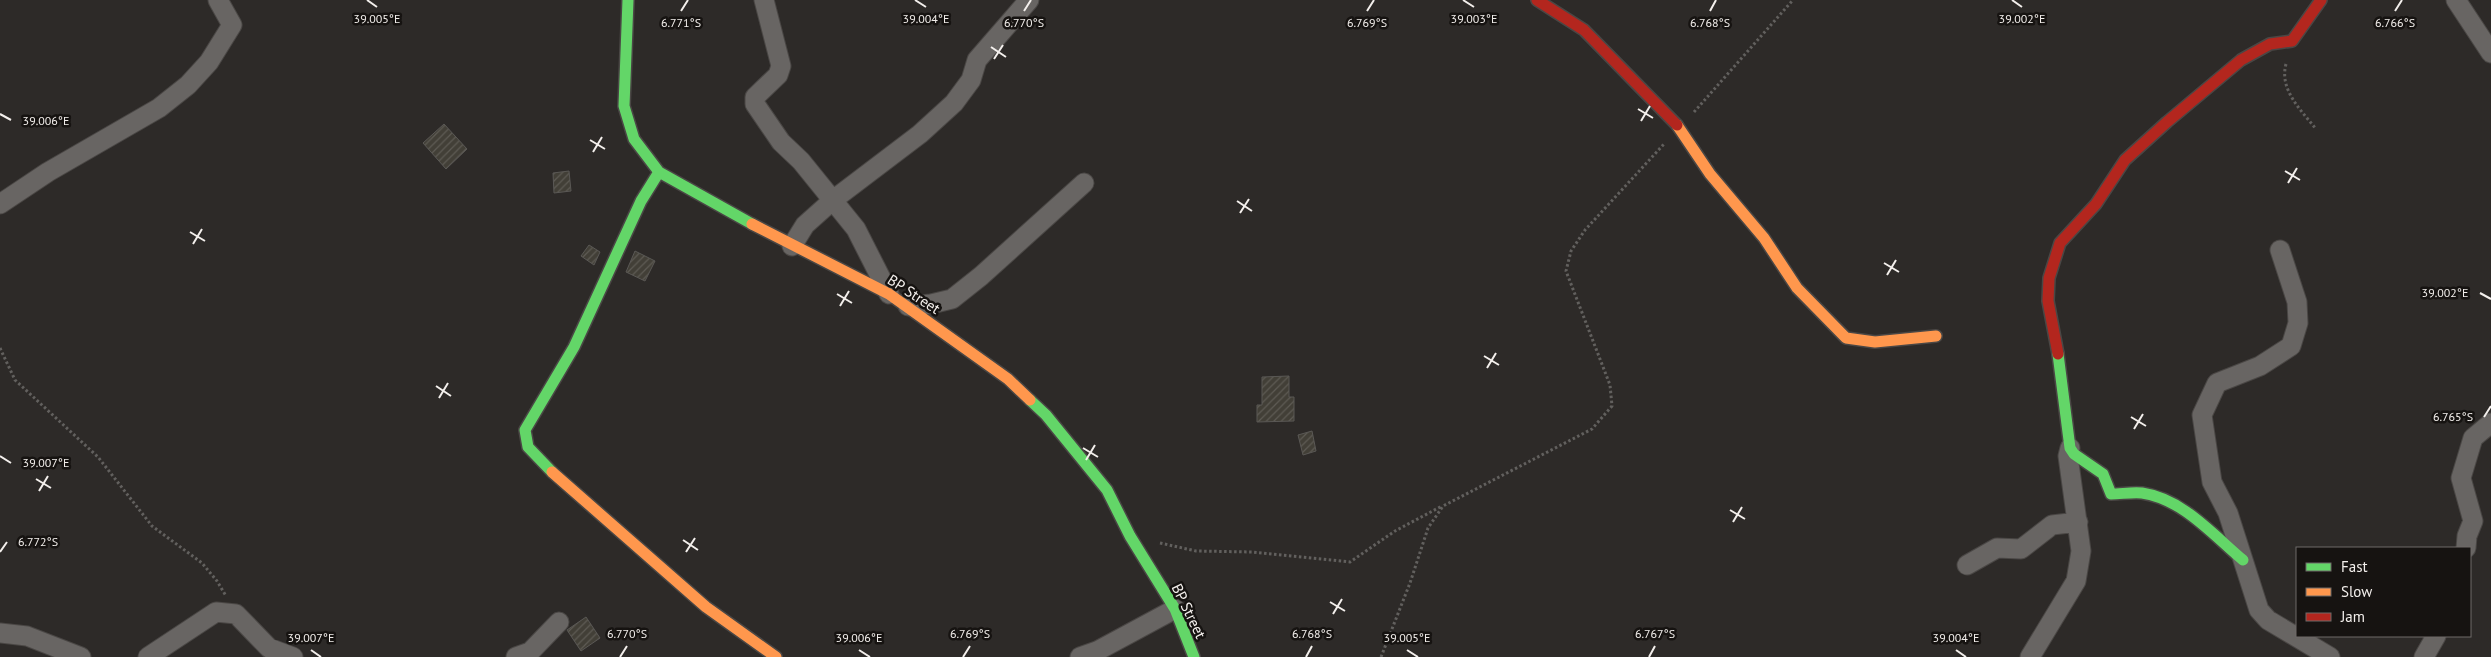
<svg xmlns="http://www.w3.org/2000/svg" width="2491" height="657" viewBox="0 0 2491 657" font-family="'PT Sans',sans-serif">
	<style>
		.building { fill: url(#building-hatch); stroke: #5a5855 }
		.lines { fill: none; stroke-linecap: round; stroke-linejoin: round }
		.street-casing { stroke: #4a4745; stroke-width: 21 }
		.fast-casing { stroke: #4a4745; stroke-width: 14 }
		.slow-casing { stroke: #4a4745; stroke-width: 14 }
		.jam-casing { stroke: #4a4745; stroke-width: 14 }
		.path { stroke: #62605e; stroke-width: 3; stroke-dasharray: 2.5 2.5; stroke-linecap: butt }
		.street { stroke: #686563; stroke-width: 19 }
		.fast { stroke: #63d668; stroke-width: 11 }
		.slow { stroke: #ff974d; stroke-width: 11 }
		.jam { stroke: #b3261e; stroke-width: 11 }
		.ticks { fill: none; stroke: #f3efec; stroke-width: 2 }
		.labels { text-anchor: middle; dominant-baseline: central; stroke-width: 5; stroke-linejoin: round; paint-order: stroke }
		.street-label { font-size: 15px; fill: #f3efec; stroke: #161311 }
		.ticks-label { font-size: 12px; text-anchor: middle; fill: #f3efec; stroke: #161311; stroke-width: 5; stroke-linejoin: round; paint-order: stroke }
	</style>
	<defs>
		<pattern id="building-hatch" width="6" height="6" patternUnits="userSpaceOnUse" patternTransform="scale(1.25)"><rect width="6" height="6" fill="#423f37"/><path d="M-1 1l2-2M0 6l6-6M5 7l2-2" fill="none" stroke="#5e5b54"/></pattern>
	</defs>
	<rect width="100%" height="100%" fill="#2d2a28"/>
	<!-- building -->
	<path class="building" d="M444,124L467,149L446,169L423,143Z
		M569,171L571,191L554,193L553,173Z
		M589,245L600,252L594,265L581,256Z
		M635,251L655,261L645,281L626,272Z
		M1289,376V397H1294V421L1257,422V405H1262V377Z
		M1312,431L1316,451L1303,455L1298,435Z
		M586,617L600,638L581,651L567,630Z"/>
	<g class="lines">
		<defs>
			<path id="street" d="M764,0L781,66L778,75L755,97V104L781,142L801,161L856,229L889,294
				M2456,0L2491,53
				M0,204L48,172L159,108L188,85L209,62L232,25L218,0
				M792,246L805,225L833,200L920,134L954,103L971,80L977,60L1029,0
				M2280,250L2297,302L2298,323L2291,346L2260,366L2217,383L2202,415L2212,482L2228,513L2259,610L2268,620L2330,657
				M908,306L931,304L952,299L981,276L1084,183
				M2466,548L2467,536L2473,521L2461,478L2473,438L2491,423
				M1967,565L1997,548L2021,549L2052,525L2078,522
				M0,633L27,636L81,657
				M148,657L216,612L236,614L269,648L293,657
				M516,657L530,652L559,622
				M1080,657L1097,651L1175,609
				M2030,657L2076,581L2081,551L2068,456L2070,448
				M2424,657L2436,636"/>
			<path id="fast" d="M628,0L624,106L634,139L659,172L752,224
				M2058,354L2070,448L2074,454L2103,474L2111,494C2121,494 2132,492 2142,493C2183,499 2213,535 2243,560
				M1030,400L1046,415L1107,490L1130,536L1175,609L1194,657
				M552,472L528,447L525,430L574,347L641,201L659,172"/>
			<path id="slow" d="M1677,125L1710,174L1764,238L1797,288L1846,338L1875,342L1936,336
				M752,224L889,294L1008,379L1030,400
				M552,472L706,607L776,657"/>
			<path id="jam" d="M1537,0L1584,30L1677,125
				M2058,354L2048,301L2049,278L2060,243L2096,204L2125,160L2167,122L2241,60L2270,44L2292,41L2321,0"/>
		</defs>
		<!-- street casing -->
		<use href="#street" class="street-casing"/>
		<!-- fast casing -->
		<use href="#fast" class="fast-casing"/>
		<!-- slow casing -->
		<use href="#slow" class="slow-casing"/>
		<!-- jam casing -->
		<use href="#jam" class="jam-casing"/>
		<!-- path -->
		<path class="path" d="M2286,64C2279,90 2301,110 2316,129
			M1694,112L1793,0
			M0,348L15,380L98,457L152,526L202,563L217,581L226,596
			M1160,543L1196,551L1252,552L1350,562L1395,531L1442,506
			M1381,657L1410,583L1428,528L1443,506L1592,429L1612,406L1610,385L1566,271L1571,251L1585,230L1664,144"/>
		<!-- street -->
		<use href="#street" class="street"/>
		<!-- fast -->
		<use href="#fast" class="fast"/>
		<!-- slow -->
		<use href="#slow" class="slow"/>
		<!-- jam -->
		<use href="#jam" class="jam"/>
	</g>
	<!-- ticks -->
	<path class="ticks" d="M367,0L377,7M915,0L926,7M1463,0L1474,7M2012,0L2022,7M681,11L688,0M1024,11L1031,0M1367,11L1374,0M1710,11L1716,0M2395,11L2402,0M991,47L1006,57M994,59L1003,45M1638,109L1653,118M0,114L11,120M1641,121L1650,106M590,140L605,149M593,152L602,137M2285,171L2300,180M2288,183L2297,168M1237,201L1252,211M1240,213L1249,199M190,232L205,241M193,244L202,229M1884,263L1899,272M1887,275L1896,260M2480,293L2491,299M837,294L852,303M840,306L849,291M1484,356L1499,365M1487,368L1496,353M436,386L451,396M439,398L448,383M2131,417L2146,426M2484,417L2491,406M2134,429L2143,414M1083,448L1098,457M0,456L11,463M1086,460L1095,445M36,479L51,488M39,491L48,476M1730,510L1745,519M1733,522L1742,507M683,540L698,550M0,552L7,542M686,552L695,538M1330,602L1345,611M1333,614L1342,599M311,650L321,657M859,650L870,657M1407,650L1418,657M1956,650L1966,657M620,657L627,646M963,657L970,646M1306,657L1312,646M1649,657L1655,646"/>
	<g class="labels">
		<!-- street labels -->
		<g class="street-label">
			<text transform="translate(914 294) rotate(33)">BP Street</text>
			<text transform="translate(1189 611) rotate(64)">BP Street</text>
		</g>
	</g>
	<g class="ticks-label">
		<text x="377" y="23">39.005°E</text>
		<text x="2022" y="23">39.002°E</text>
		<text x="926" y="23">39.004°E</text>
		<text x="1474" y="23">39.003°E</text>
		<text x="681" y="27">6.771°S</text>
		<text x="1024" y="27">6.770°S</text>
		<text x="1367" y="27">6.769°S</text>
		<text x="1710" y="27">6.768°S</text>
		<text x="2395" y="27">6.766°S</text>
		<text x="46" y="125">39.006°E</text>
		<text x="2445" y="297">39.002°E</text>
		<text x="2453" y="421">6.765°S</text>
		<text x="46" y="467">39.007°E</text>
		<text x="38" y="546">6.772°S</text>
		<text x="627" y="638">6.770°S</text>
		<text x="970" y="638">6.769°S</text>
		<text x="1312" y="638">6.768°S</text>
		<text x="1655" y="638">6.767°S</text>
		<text x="311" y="642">39.007°E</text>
		<text x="859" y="642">39.006°E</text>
		<text x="1407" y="642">39.005°E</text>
		<text x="1956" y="642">39.004°E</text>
	</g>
	<!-- legend -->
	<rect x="2296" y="547" width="175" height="90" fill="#161311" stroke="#6e6b69"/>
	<rect x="2306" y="563" width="25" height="8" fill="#63d668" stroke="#6e6b69"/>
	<text x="2341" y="572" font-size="15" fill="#f3efec">Fast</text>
	<rect x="2306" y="588" width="25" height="8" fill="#ff974d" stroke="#6e6b69"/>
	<text x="2341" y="597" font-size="15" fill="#f3efec">Slow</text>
	<rect x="2306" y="613" width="25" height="8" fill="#b3261e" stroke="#6e6b69"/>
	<text x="2341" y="622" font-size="15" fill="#f3efec">Jam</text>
</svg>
